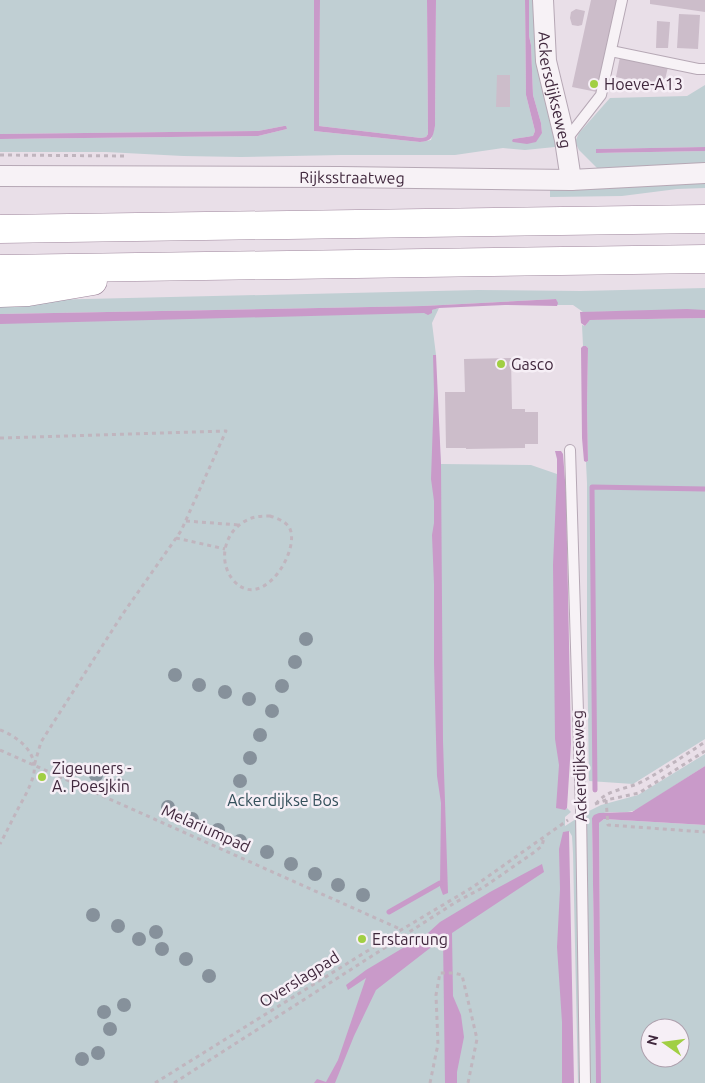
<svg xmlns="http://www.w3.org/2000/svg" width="705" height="1083" viewBox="0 0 705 1083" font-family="Ubuntu,sans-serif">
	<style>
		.green { fill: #c0cfd3; fill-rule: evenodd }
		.water { fill: #c99ac9 }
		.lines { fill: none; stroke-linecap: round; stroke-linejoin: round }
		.stream { stroke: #c99ac9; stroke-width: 5 }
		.building { fill: #ccbdca }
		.lane-casing { stroke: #b6a8b5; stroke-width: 12 }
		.street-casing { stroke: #b6a8b5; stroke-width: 22 }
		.highway-casing { stroke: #9f879d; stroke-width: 29 }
		.path { stroke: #c0b5be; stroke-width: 3; stroke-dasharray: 4 4; stroke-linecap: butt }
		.lane { stroke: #f7f2f6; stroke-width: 10 }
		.street { stroke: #f7f2f6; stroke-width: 20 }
		.highway { stroke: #fff; stroke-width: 28 }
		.tree { fill: #86919b }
		.poi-dot { fill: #a1cf43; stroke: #f6eff6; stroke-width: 2 }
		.labels { text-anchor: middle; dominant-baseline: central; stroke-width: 5; stroke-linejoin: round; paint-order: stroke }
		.poi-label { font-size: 16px; fill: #40283d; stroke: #f6eff6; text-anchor: start }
		.street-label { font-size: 16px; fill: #40283d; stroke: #f6eff6 }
		.park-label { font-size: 16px; fill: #35515c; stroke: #f6eff6 }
	</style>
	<rect width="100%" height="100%" fill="#e9dfe8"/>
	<!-- green -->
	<path class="green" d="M0,0H314V131L420,142L431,140L435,126L436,0H525L526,95L535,131L533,136L513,139V142L542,133L541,123L533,95L531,45L529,36V0H539L557,140L555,147L525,150L503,148L455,155H341L241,157L183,156L106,152H0V139L258,136L287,129L284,126L258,131L0,134Z
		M320,0H427L428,134L426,137L421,138L319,126Z
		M705,85V147L596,149V153L705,151V164L597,168L579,150L575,142L579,133L610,98L687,96Z
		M705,181V188L677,189L622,196L550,197V186Z
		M705,288V310L583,312L573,305H557L556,299L423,306L0,314V301L478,290L581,291Z
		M439,308L432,323L436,355H434L441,467V464L531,465L557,474L566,809L567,808L571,812L565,817V826L576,819L581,1083H578L573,853L572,836L569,831V1083H0V319L431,310Z
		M705,318V739L633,784L589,781L587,645V483L586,462L588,461L587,407L588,348L586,346H583L582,325L585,326L590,320Z
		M705,754V766L638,809C622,817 607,807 592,818L596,1083H590L585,813L601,805L638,795Z
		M604,819L705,825V1083H601L599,823ZM650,1028H680V1058H650Z"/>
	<!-- water -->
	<path class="water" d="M314,0H320L319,126L421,138L426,137L428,134L427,0H436L435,126C433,137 432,141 420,142L314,131Z
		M525,0H529V36L531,45L533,95L541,123L542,133L536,142L527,144L513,142L512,141L513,139L533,136L535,131L526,95Z
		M284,126H286L287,129L258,136L0,139V134L258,131Z
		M705,147V151L596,153V149Z
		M556,299L558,303L557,306L505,305L439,308L432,310V313L428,315L424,313L0,324V314L423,306Z
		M687,309L705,310V318L590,320L585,326L581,323L580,312Z
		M583,346H586L588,348L587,407L588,461L586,462L584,461L582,438L581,348Z
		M433,355H436L441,464L443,741L448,893L443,895L440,887L441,803L437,776L434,663V584L432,535L434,523V501L431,479L434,392Z
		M555,451H561L563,454L566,493L571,744L567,808L565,810L556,808L559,765L555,739L553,565L557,474V459Z
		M705,766V825L604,819L599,823L601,1083H596L592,818L594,815L599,813L632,812Z
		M569,831L574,1083H562V1022L557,947L560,889L559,849L563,832Z
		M542,864L544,872L452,933L453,996L461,1015L464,1037L457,1072V1083H445L443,938L376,990L354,1036L335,1083H314L317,1079L326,1082L338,1060L366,978L348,990L346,985L366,970L428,933L440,922L490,892Z"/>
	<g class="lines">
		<!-- stream -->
		<path class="stream" d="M595,790L592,487L705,489
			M389,912L440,883"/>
	</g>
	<!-- building -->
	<path class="building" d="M591,0H617L597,92L572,87Z
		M650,0H705V12L650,4Z
		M576,9L585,11L582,25L578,26L572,25L570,18L571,12Z
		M679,14L700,15L698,49L677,48Z
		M657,21L670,22L668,48H656Z
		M620,57L668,67L663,88L616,77Z
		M497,75H510V107H496Z
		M511,358L512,409H525V412H538V444H525V448L466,449V448H446L445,392H465L464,359Z"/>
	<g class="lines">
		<defs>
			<path id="lane" d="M611,51L698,69H705
				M566,140L601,95L622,0
				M570,450L581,811L585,1083"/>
			<g id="street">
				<path id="s1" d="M543,0L546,61L565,140L571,180"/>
				<path id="s2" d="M0,176L340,177L571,180L705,173"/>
			</g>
			<path id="highway" d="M0,229L705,219
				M0,269L705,259
				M0,293L28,292L93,281"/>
		</defs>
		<!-- lane casing -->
		<use href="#lane" class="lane-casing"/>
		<!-- street casing -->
		<use href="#street" class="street-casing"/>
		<!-- highway casing -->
		<use href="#highway" class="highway-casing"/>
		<!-- path -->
		<path class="path" d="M0,155L128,156
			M0,438L226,431L181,531L122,615L41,742L34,766
			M270,516C276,518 285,521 289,527C302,548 263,613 234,581C217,562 224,531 247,520C254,516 262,516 270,516Z
			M186,521L239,525
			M176,538L225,549
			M0,730C19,737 40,754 33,777C30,787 25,796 20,805C13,818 7,831 0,844
			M0,750L400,929
			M606,800L608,825L705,832
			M595,804L606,800L639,793L705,751
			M596,804C608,788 628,790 645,780C665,769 685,755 705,742
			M155,1083L401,930L473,887L568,820
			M174,1083L456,902L484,887L533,853L542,846L544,838
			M430,1083L438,1044L436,995L440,973H454L462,975L477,1039L468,1083"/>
		<!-- lane -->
		<use href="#lane" class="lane"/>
		<!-- street -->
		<use href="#street" class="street"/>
		<!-- highway -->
		<use href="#highway" class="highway"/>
	</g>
	<!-- trees -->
	<g class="tree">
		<circle cx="306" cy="639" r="7"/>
		<circle cx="295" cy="662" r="7"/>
		<circle cx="175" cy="675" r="7"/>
		<circle cx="199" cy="685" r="7"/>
		<circle cx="282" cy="686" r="7"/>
		<circle cx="225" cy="692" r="7"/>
		<circle cx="249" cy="699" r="7"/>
		<circle cx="272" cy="711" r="7"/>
		<circle cx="260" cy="735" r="7"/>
		<circle cx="250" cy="758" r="7"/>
		<circle cx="96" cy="775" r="7"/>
		<circle cx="240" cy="781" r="7"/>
		<circle cx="119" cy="785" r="7"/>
		<circle cx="168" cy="807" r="7"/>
		<circle cx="192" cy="819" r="7"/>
		<circle cx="218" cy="830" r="7"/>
		<circle cx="240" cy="841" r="7"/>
		<circle cx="267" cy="852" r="7"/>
		<circle cx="291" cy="864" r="7"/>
		<circle cx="315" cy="874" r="7"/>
		<circle cx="338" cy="885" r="7"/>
		<circle cx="363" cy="895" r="7"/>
		<circle cx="93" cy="915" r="7"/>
		<circle cx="118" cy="926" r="7"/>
		<circle cx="156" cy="932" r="7"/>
		<circle cx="139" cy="939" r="7"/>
		<circle cx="162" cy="949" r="7"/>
		<circle cx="186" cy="959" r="7"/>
		<circle cx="209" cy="976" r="7"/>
		<circle cx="124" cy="1005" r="7"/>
		<circle cx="104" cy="1012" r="7"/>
		<circle cx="110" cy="1029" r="7"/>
		<circle cx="98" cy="1053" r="7"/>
		<circle cx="82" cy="1059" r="7"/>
	</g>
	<!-- markers -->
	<g class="poi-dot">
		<circle cx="594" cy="84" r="5"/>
		<circle cx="501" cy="364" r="5"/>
		<circle cx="42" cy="777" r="5"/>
		<circle cx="362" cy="939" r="5"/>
	</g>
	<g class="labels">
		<!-- poi labels -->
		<g class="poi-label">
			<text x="604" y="84">Hoeve-A13</text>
			<text x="511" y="364">Gasco</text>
			<text x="52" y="768">Zigeuners -<tspan x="52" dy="18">A. Poesjkin</tspan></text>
			<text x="372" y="939">Erstarrung</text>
		</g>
		<!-- street labels -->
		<g class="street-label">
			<text stroke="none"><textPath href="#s1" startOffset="91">Ackersdijkseweg</textPath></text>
			<text stroke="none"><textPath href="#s2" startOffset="352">Rijksstraatweg</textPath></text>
			<text transform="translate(579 766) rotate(-92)">Ackerdijkseweg</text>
			<text transform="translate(206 828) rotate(24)">Melariumpad</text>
			<text transform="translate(299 979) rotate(-32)">Overslagpad</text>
		</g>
		<!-- park labels -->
		<g class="park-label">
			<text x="283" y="800">Ackerdijkse Bos</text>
		</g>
	</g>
	<!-- north arrow -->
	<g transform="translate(665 1043) rotate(284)"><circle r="24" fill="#f6eff6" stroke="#ad9fac"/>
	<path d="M0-4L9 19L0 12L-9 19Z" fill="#a1cf43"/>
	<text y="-8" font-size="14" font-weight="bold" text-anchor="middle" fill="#40283d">N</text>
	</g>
</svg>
